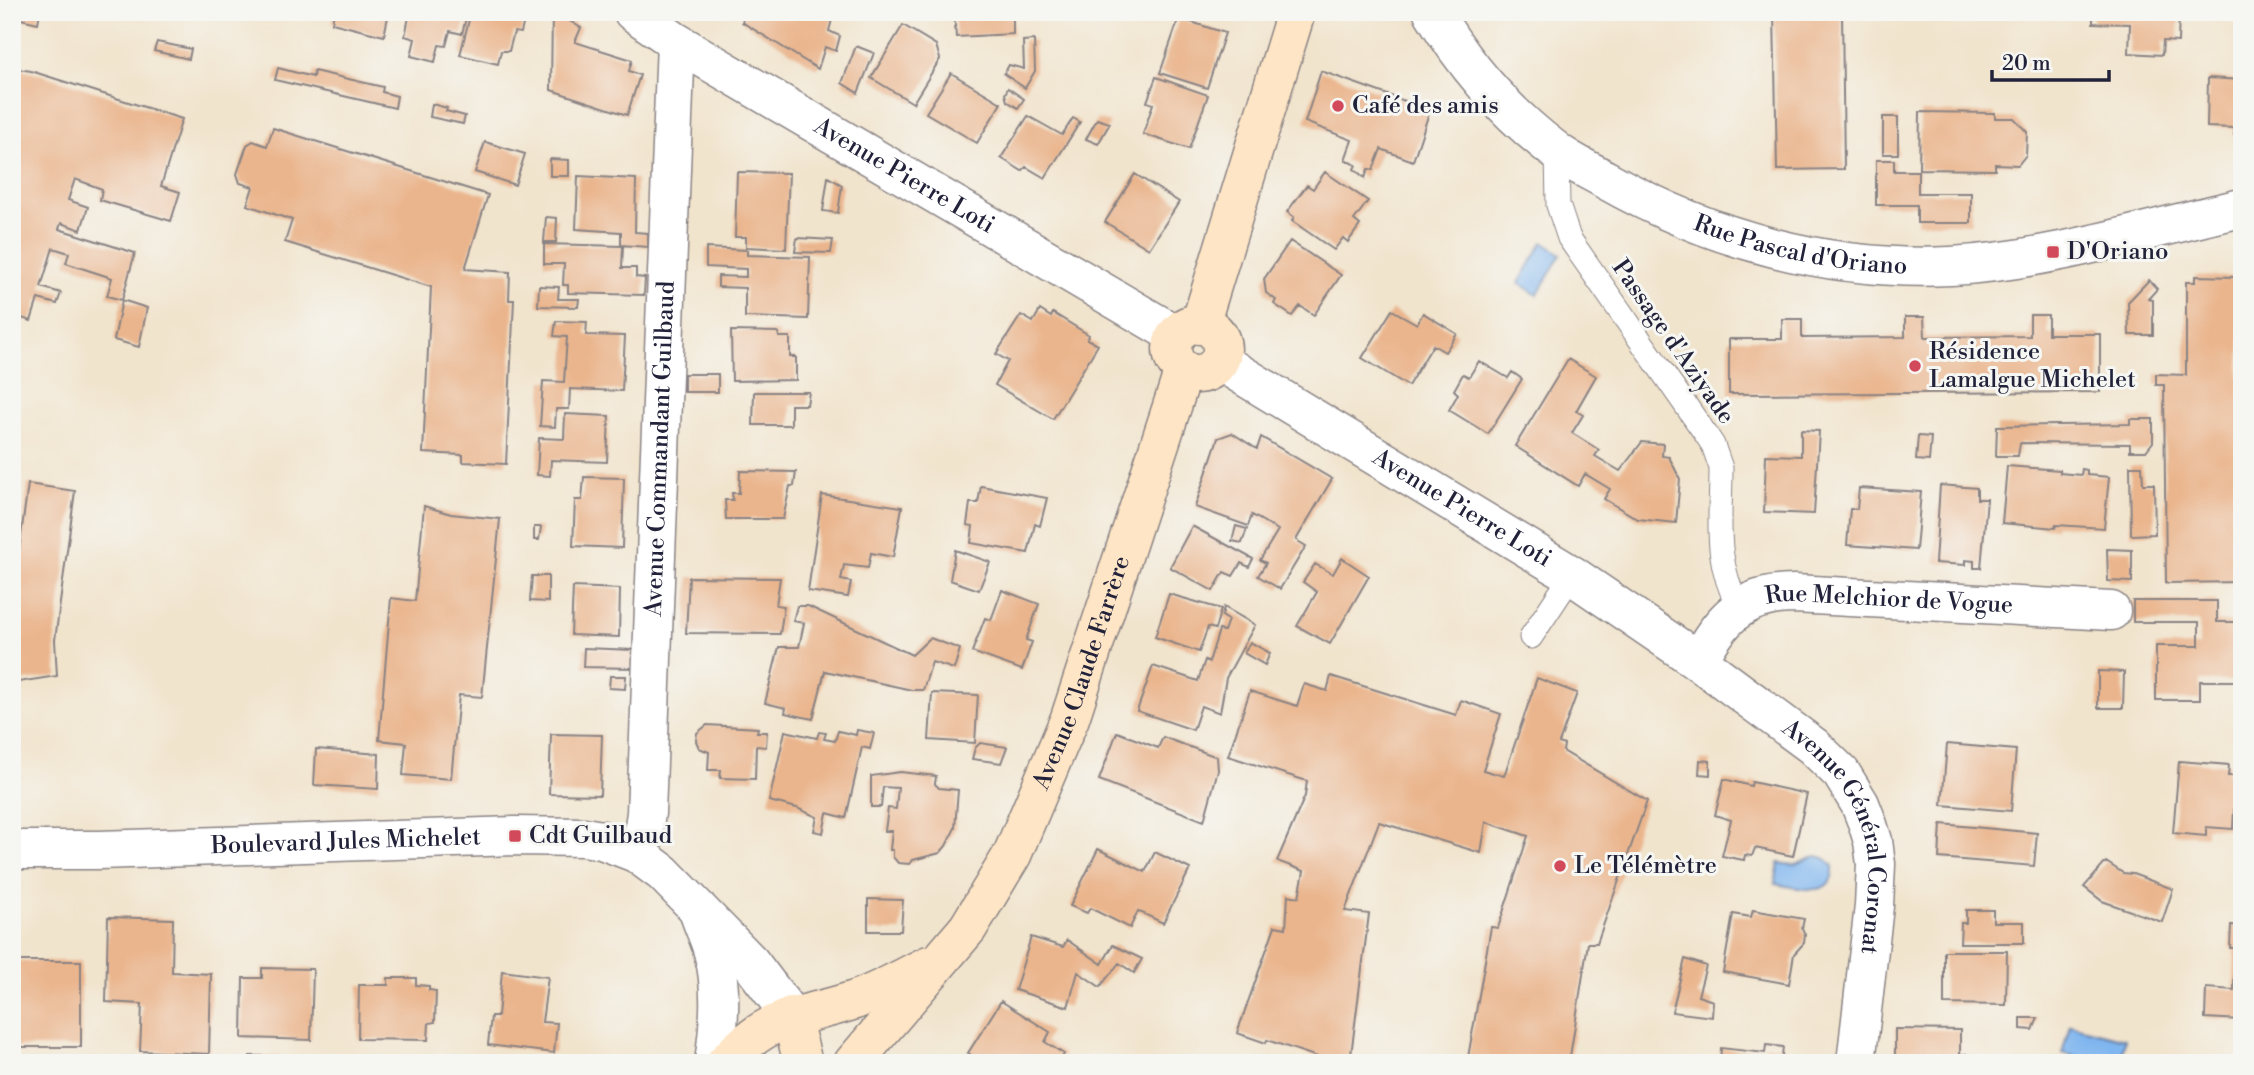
<svg xmlns="http://www.w3.org/2000/svg" width="2254" height="1075" viewBox="0 0 2254 1075" font-family="'Libre Bodoni',serif">
	<style>
		.water { fill: #80b6ef; stroke: #516c95; stroke-width: 2 }
		.building { fill: #eab58d }
		.lines { fill: none; stroke-linecap: round; stroke-linejoin: round }
		.lane-casing { stroke: #8a8384; stroke-width: 25 }
		.street-casing { stroke: #8a8384; stroke-width: 41 }
		.secondary-casing { stroke: #8a8384; stroke-width: 41 }
		.lane { stroke: #fff; stroke-width: 23 }
		.street { stroke: #fff; stroke-width: 38 }
		.secondary { stroke: #fee5c5; stroke-width: 38 }
		.poi-dot { fill: #d1495b; stroke: #f6f6f2; stroke-width: 2.5 }
		.labels { text-anchor: middle; dominant-baseline: central; stroke-width: 6; stroke-linejoin: round; paint-order: stroke }
		.poi-label { font-size: 24px; fill: #22223b; stroke: #f6f6f2; text-anchor: start }
		.street-label { font-size: 24px; fill: #22223b; stroke: #f6f6f2 }
	</style>
	<rect width="100%" height="100%" fill="#f6f6f2"/>
	<filter id="ink" filterUnits="userSpaceOnUse"><feTurbulence type="fractalNoise" baseFrequency=".0143" numOctaves="2"/><feDisplacementMap in="SourceGraphic" scale="14" xChannelSelector="R" yChannelSelector="G"/><feConvolveMatrix kernelMatrix="1 2 1 2 8 2 1 2 1" color-interpolation-filters="sRGB"/></filter>
	<filter id="wash" filterUnits="userSpaceOnUse"><feTurbulence type="fractalNoise" baseFrequency=".00686" numOctaves="4" result="noise"/><feDisplacementMap in="SourceGraphic" scale="28" xChannelSelector="R" yChannelSelector="G"/><feGaussianBlur stdDeviation="1.57" result="paint"/><feColorMatrix in="noise" values="0 0 0 0 0 0 0 0 0 0 0 0 0 0 0 0 0 1.4 0 .05"/><feComposite in="paint" operator="in"/></filter>
	<g filter="url(#wash)">
		<rect width="100%" height="100%" fill="#f1e4cd"/>
		<!-- water -->
		<path class="water" d="M1543,242L1561,254L1537,295L1519,283Z
			M1817,856L1825,858L1833,866C1835,901 1798,887 1775,884L1779,863C1802,868 1799,859 1817,856Z
			M2070,1025L2125,1039L2120,1063H2102L2062,1053Z"/>
		<g id="blocks">
			<!-- building -->
			<path class="building" d="M12,12H40L38,23L12,17Z
				M334,12H389L384,36L332,23Z
				M410,12H463L467,14L462,34L450,31L446,46L439,45L435,62L411,56L415,39L405,36Z
				M471,12H526L521,33L514,32L509,51H501L498,64L460,55Z
				M552,12H555L581,28L575,42L632,60L629,71L640,75L627,115L551,90Z
				M745,12H834L829,31L840,36L836,51L825,47L818,69L742,22Z
				M954,12H1001V14L1013,15V34L956,37Z
				M1774,12H1842L1844,169L1777,170Z
				M2093,12H2179L2178,42L2163,41L2162,55L2129,53L2130,24L2093,23Z
				M1179,18L1225,33L1207,88L1160,73Z
				M903,25L936,45L940,59L913,103L871,78Z
				M1034,40L1035,71L1025,88L1004,74L1009,65L1024,69L1023,41Z
				M157,42L191,49L189,59L154,51Z
				M856,46L874,53L858,93L842,83Z
				M12,68L31,71L182,119L161,186L180,192L171,221L100,200L102,189L75,179L68,200L88,207L81,230L61,223L59,229L135,253L122,300L107,296L112,278L66,263L69,253L53,248L41,287L61,293L57,304L38,299L31,321L12,315Z
				M278,68L313,77L314,71L383,87L382,92L397,96L395,108L275,80Z
				M1321,71L1430,110L1413,161L1381,149L1373,170L1368,169L1365,178L1354,169L1356,165L1345,160L1352,140L1305,122Z
				M951,73L1001,103L977,143L926,113Z
				M1156,77L1208,95L1189,149L1143,134L1153,104L1147,102Z
				M2208,78L2242,80V135H2234L2235,128L2207,127Z
				M1008,88L1024,99L1018,108L1007,101L1005,94Z
				M432,104L447,108L446,111L465,116L463,124L430,117Z
				M1920,112L1995,113V118H2014L2027,132L2026,155L2018,165L1995,164V170L1919,169Z
				M1028,116L1062,135L1073,118L1080,122L1045,178L1026,167L1022,171L1001,158Z
				M1883,117H1898V154H1883Z
				M1097,119L1110,123L1098,144L1086,139Z
				M273,128L488,195L465,269L510,272L509,300H514L506,464L463,462V455L423,453L431,287L285,242L292,220L247,205L253,187L240,183L237,174L247,145L253,141L267,146Z
				M485,142L525,154L515,185L475,172Z
				M550,159L569,160V176H550Z
				M1876,160H1894V171H1918V193H1971V223H1917V205H1876Z
				M737,172L789,173L786,249L746,247V237H735Z
				M1325,172L1368,201L1354,220L1360,225L1348,242L1343,238L1334,250L1292,221L1294,217L1287,212L1307,185L1313,189Z
				M1135,174L1179,202L1149,249L1105,222Z
				M578,176L636,179L635,232L648,233V247L621,245V232L576,229Z
				M828,177L842,185L838,213L823,211Z
				M546,217L557,218L556,242H544Z
				M797,238L833,240L831,253L795,252Z
				M1290,241L1341,275L1314,315L1300,306L1292,316L1274,304L1276,300L1266,293L1264,279Z
				M544,244L623,246L622,268H636V277L645,278L644,295L568,293V285H563L564,264H544Z
				M706,248L747,250V255L810,257L808,319L745,317V288L718,287V276L746,277V269L706,267Z
				M2195,276L2238,277L2239,299H2242L2239,378H2242V384H2240L2242,582L2166,583L2164,385H2156V374L2186,375V282H2195Z
				M2149,280L2157,289L2148,299L2153,300V335H2129L2128,302Z
				M539,286L559,287L558,299H579L578,307L538,306Z
				M122,300L147,308L139,347L114,340Z
				M1040,310L1051,317L1053,313L1089,335L1087,339L1098,345L1053,419L995,385L1008,361L996,354L1021,315L1033,322Z
				M1392,310L1417,324L1423,313L1457,334L1445,352L1433,345L1408,386L1362,358Z
				M2030,315H2048V334H2100V392L1729,394V339H1782V319H1802V338L1905,337V317H1924L1925,337L2030,336Z
				M556,321L587,322L586,335L625,336L622,391L570,389L569,409H556L555,427L540,426L543,381L564,382L567,337L554,336Z
				M731,331L778,332L779,337H790V357H796V380L732,381Z
				M1568,359L1596,376L1576,411L1583,415L1572,433L1599,450L1595,456L1620,471L1642,442L1663,444L1662,456L1669,457L1680,479L1676,523L1638,519L1604,499L1610,489L1585,474L1578,486L1515,446Z
				M1479,361L1508,378L1512,372L1522,379L1488,434L1449,410L1458,394L1454,390L1463,374L1469,377Z
				M684,374H718V392H684Z
				M754,392H809L807,405H791V425H753Z
				M565,414L609,416L607,462L551,460L550,476L537,475L539,438L564,439Z
				M2130,419H2153V442L2146,451H2130V444L2020,443L2018,456H1996L1997,426L2130,424Z
				M1801,430L1819,431L1814,514L1764,512L1766,455L1801,456Z
				M1232,433L1257,449L1261,437L1332,479L1296,540L1306,546L1280,589L1258,576L1266,563L1260,560L1278,530L1252,515L1248,526L1195,507L1218,438Z
				M1918,436L1931,437L1929,461L1916,460Z
				M2007,466L2060,470V473L2081,475L2082,469L2087,470V475L2109,477L2104,528L2056,525L2055,528L2002,523Z
				M2130,466H2142L2143,484H2154L2155,534L2131,535Z
				M740,471L796,472L794,486H790L783,519H726L725,500H733L732,493H739Z
				M584,477L624,478L622,548L573,546L575,500H582Z
				M28,484L75,491L55,640L57,676L12,683V602Z
				M1940,485L1977,488V499H1987L1981,568H1974V561L1965,560V565L1935,563Z
				M981,486L1047,498L1040,526L1035,524L1028,553L971,543L973,526L967,525L970,503H978Z
				M1859,488L1921,492L1916,550L1847,545L1850,509H1857Z
				M822,495L902,507L893,557L871,553L868,568L844,565L841,580L851,582L848,597L808,591Z
				M424,506L451,514L500,519L482,697L459,695L451,779L403,775L406,743L379,740L391,598L415,601Z
				M1192,526L1253,559L1249,567L1241,563L1233,576L1224,572L1213,591L1170,567Z
				M1236,526L1247,529L1242,543L1232,541Z
				M534,527H541L539,540H534Z
				M2107,549L2132,550V582L2108,581Z
				M955,550L990,562L979,590L950,580Z
				M1342,558L1369,576L1330,644L1297,626L1317,592L1303,582L1315,564L1333,574Z
				M532,576H548V602L530,601Z
				M689,577L780,578L776,605L784,606L780,634L686,633Z
				M573,587L620,589L619,637L571,635Z
				M1002,590L1039,604L1026,640L1032,642L1022,670L972,652L985,618L991,620Z
				M1169,594L1221,609L1215,629L1208,627L1199,652L1155,637Z
				M2133,601H2217V622H2242V681H2200V700H2156V646H2199V622H2133Z
				M797,606H808L912,655L930,638L960,649L954,669L932,662L923,690H912L825,671L813,719L785,713L786,708L765,703L779,647H799L804,623L793,621Z
				M1224,607L1255,625L1226,678L1220,713L1201,706L1193,730L1137,711L1153,666L1198,681L1205,660L1209,662L1219,630L1224,631L1228,620L1222,616Z
				M1250,642L1270,653L1265,665L1244,653Z
				M584,648L634,650L633,668L583,667Z
				M2098,671L2124,672L2123,708H2098Z
				M610,676H626L625,689L609,688Z
				M1331,676L1456,715L1461,700L1501,714L1483,770L1504,776L1537,678L1577,693L1559,743L1564,745L1563,751L1647,801L1597,943H1588L1569,1063H1467L1491,927L1498,928L1528,836L1486,822L1481,853L1379,822L1345,911L1369,914L1350,1063H1335L1267,1040L1266,1043L1237,1033L1275,926L1286,928L1288,895L1299,897L1304,871L1277,861L1305,796L1307,781L1228,756L1250,691L1297,706L1304,684L1327,691Z
				M932,693L978,695L975,743L929,740Z
				M707,725L758,728L757,732H767L766,747L756,746L755,779L720,778L721,770H708L709,752L699,748L696,741L697,733Z
				M857,730L874,733L870,749L862,747L846,818L827,813L823,833L814,831L817,817L797,808L769,801L785,731L817,738L819,732L826,733L824,739L835,741L838,731L856,735Z
				M1117,732L1158,748L1163,737L1217,757L1218,770L1204,821L1099,780Z
				M551,734L602,735L600,795L549,794Z
				M980,743L1007,747L1001,763L972,759L975,748Z
				M1947,744L2016,750L2011,811L1942,805Z
				M316,749L379,754L378,789L314,785Z
				M1700,760L1710,761V775L1699,774Z
				M2179,761L2229,765L2228,776H2236L2233,829L2206,827V836L2173,833Z
				M900,772L936,776L935,784L939,788L958,790L955,828L946,846L940,853L913,860L910,864L898,863L893,857V850H890L892,831H885L888,808L896,809L898,788L883,787L881,807H871V776Z
				M1724,779L1751,786L1752,782L1807,794L1793,856L1755,848L1752,856L1745,855L1744,860L1722,856L1731,820L1715,815Z
				M1941,824L2037,833L2034,866L1939,858Z
				M1098,849L1145,872L1155,852L1190,869L1163,923L1138,911L1130,928L1090,908L1087,913L1070,906Z
				M2106,862L2123,873L2133,874L2173,889L2162,922L2102,901L2084,887Z
				M868,899L903,900L901,931H868Z
				M1753,910L1804,919L1802,928L1805,935L1804,943L1794,954L1789,984L1723,972L1733,914L1751,917Z
				M1966,910H1993V922H2024V943H1960L1961,923H1966Z
				M108,917L173,919L172,972L211,974L209,1054L140,1051L142,1004L106,1002Z
				M2231,925L2242,926V1020L2205,1018L2206,988L2234,990L2235,948H2230Z
				M1031,937L1063,947L1067,940L1102,964L1113,945L1142,959L1134,973L1119,963L1100,987L1078,972L1068,1007L1015,990Z
				M1944,951H2007L2006,1005L1944,1004Z
				M1685,959L1706,966L1698,996L1713,1001L1712,1017L1672,1012Z
				M12,961H81V1047H12Z
				M262,968L313,969L311,1040L242,1038L243,978H262Z
				M502,971L548,977L542,1022L557,1023L554,1053L488,1045L491,1016H498Z
				M388,978H416V985L429,986V990L436,991L435,1022L429,1023L428,1040L358,1039L359,985H388Z
				M1001,1001L1050,1032L1045,1042L1064,1054L1059,1063H984L968,1053Z
				M2021,1018H2038L2033,1030L2021,1029Z
				M1895,1029L1960,1030V1055L1966,1054L1965,1063H1895Z
				M1766,1045L1783,1047L1781,1063H1720L1721,1048L1765,1053Z
				M250,1056H280V1063H250Z"/>
		</g>
	</g>
	<g filter="url(#ink)">
		<use href="#blocks" fill-opacity="0" stroke="#8a8384" stroke-width="2"/>
		<g class="lines">
			<defs>
				<path id="lane" d="M1557,152L1558,205L1569,238L1705,433L1713,445L1721,468C1721,522 1713,557 1739,608
					M1531,637L1572,575"/>
				<g id="street">
					<path id="s1" d="M633,12L676,42L1176,335"/>
					<path id="s2" d="M1433,12C1465,66 1505,112 1555,150C1570,162 1589,170 1606,180C1710,239 1830,272 1951,266C2049,261 2146,229 2242,208"/>
					<path id="s3" d="M1219,361L1572,575L1698,661L1813,746L1841,773L1860,804L1867,822L1873,841L1876,864L1874,906L1856,1063"/>
					<path id="s4" d="M1698,661C1722,618 1742,594 1794,594L2111,611"/>
					<path id="s5" d="M12,850H99L515,836L584,837L602,840L636,853L663,873L750,962L791,1016"/>
					<path id="s6" d="M636,853L643,833L646,813L676,42"/>
					<path d="M700,916C704,928 710,940 713,952C723,987 719,1027 714,1063"/>
				</g>
				<g id="secondary">
					<circle cx="1197" cy="349" r="25"/>
					<path d="M1200,325L1296,12"/>
					<path d="M791,1016L803,1063"/>
					<path d="M725,1063C770,1013 798,1019 855,1000C880,991 904,977 929,965"/>
					<path id="s7" d="M853,1063L968,928L1012,855L1070,718L1184,370"/>
				</g>
			</defs>
			<!-- lane casing -->
			<use href="#lane" class="lane-casing"/>
			<!-- street casing -->
			<use href="#street" class="street-casing"/>
			<!-- secondary casing -->
			<use href="#secondary" class="secondary-casing"/>
			<!-- lane -->
			<use href="#lane" class="lane"/>
			<!-- street -->
			<use href="#street" class="street"/>
			<!-- secondary -->
			<use href="#secondary" class="secondary"/>
		</g>
	</g>
	<!-- markers -->
	<g class="poi-dot">
		<circle cx="1338" cy="106" r="7"/>
		<rect x="2046" y="245" width="14" height="14" rx="3.5"/>
		<circle cx="1915" cy="366" r="7"/>
		<rect x="508" y="829" width="14" height="14" rx="3.5"/>
		<circle cx="1560" cy="866" r="7"/>
	</g>
	<g class="labels">
		<!-- poi labels -->
		<g class="poi-label">
			<text x="1352" y="106">Café des amis</text>
			<text x="2067" y="252">D'Oriano</text>
			<text x="1929" y="352">Résidence<tspan x="1929" dy="28">Lamalgue Michelet</tspan></text>
			<text x="529" y="836">Cdt Guilbaud</text>
			<text x="1574" y="866">Le Télémètre</text>
		</g>
		<!-- street labels -->
		<g class="street-label">
			<text stroke="none"><textPath href="#s1" startOffset="317">Avenue Pierre Loti</textPath></text>
			<text stroke="none"><textPath href="#s2" startOffset="452">Rue Pascal d'Oriano</textPath></text>
			<text transform="translate(1673 342) rotate(55)">Passage d'Aziyade</text>
			<text stroke="none"><textPath href="#s6" startOffset="406">Avenue Commandant Guilbaud</textPath></text>
			<text stroke="none"><textPath href="#s3" startOffset="284">Avenue Pierre Loti</textPath></text>
			<text stroke="none"><textPath href="#s4" startOffset="220">Rue Melchior de Vogue</textPath></text>
			<text stroke="none"><textPath href="#s7" startOffset="458">Avenue Claude Farrère</textPath></text>
			<text stroke="none"><textPath href="#s5" startOffset="334">Boulevard Jules Michelet</textPath></text>
			<text stroke="none"><textPath href="#s3" startOffset="805">Avenue Général Coronat</textPath></text>
		</g>
	</g>
	<!-- margin -->
	<rect width="2254" height="1075" fill="none" stroke="#f6f6f2" stroke-width="42"/>
	<!-- scale -->
	<path d="M1992 70v10h117v-10" fill="none" stroke="#22223b" stroke-width="3.5"/>
	<text x="2002" y="70" font-size="21" fill="#22223b" stroke="#f6f6f2" stroke-width="5" paint-order="stroke">20 m</text>
</svg>
